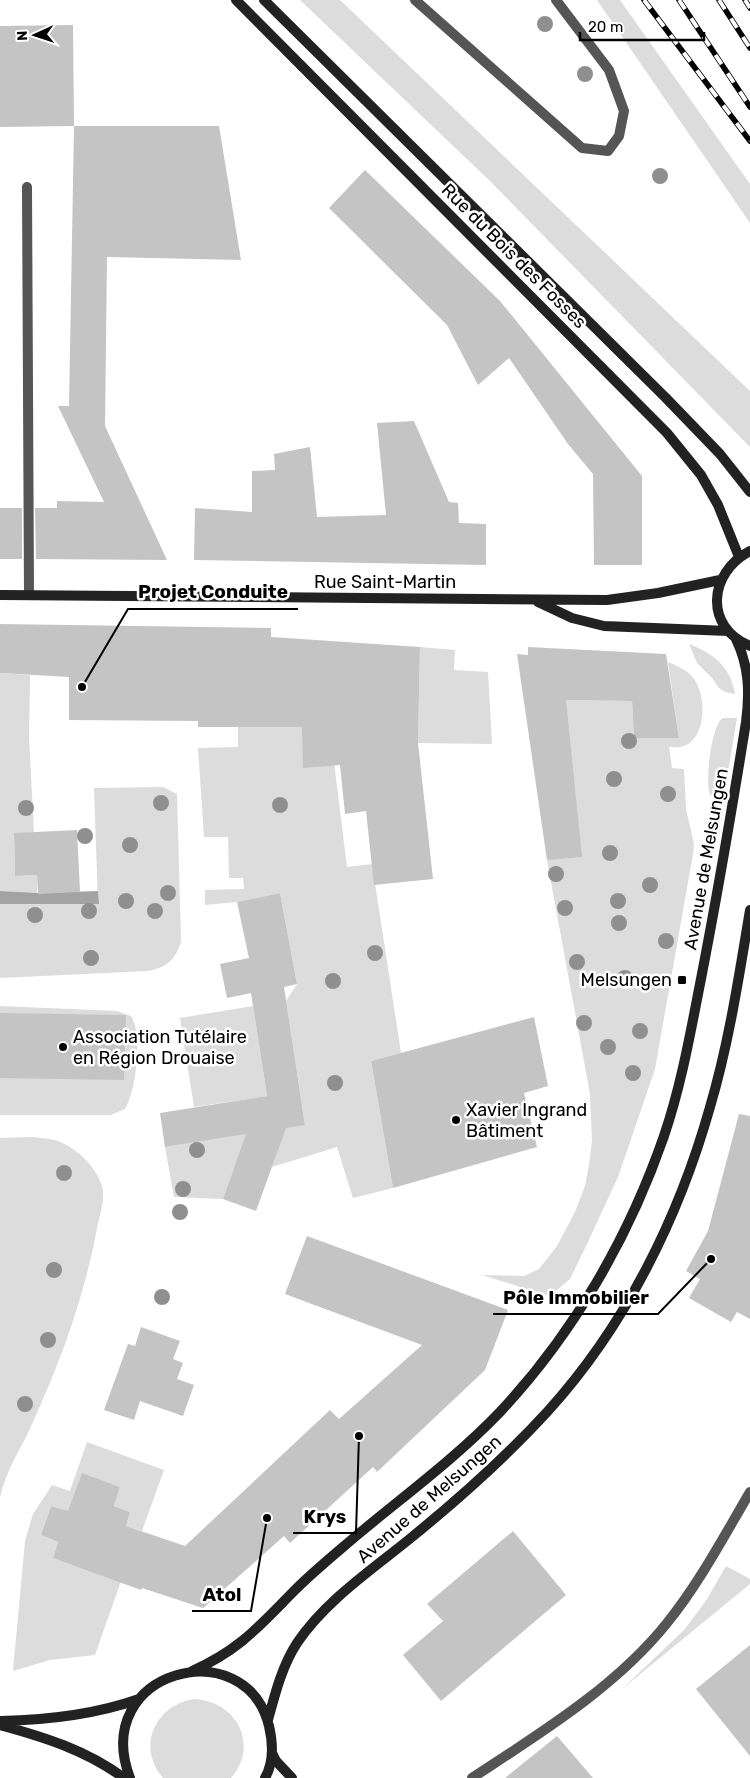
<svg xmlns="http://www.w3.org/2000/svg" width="750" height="1778" viewBox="0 0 750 1778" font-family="Rubik,sans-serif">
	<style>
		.green { fill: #dcdcdc }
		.water { fill: #a3a3a3 }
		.building { fill: #c4c4c4 }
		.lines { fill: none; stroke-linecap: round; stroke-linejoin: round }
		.lane { stroke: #555; stroke-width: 10 }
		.secondary { stroke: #222; stroke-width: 10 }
		.rail-casing { stroke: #000; stroke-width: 5.5 }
		.rail { stroke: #fff; stroke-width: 4; stroke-dasharray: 11; stroke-linecap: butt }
		.tree { fill: #8f8f8f }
		.poi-dot { fill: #000; stroke: #fff; stroke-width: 2 }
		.labels { text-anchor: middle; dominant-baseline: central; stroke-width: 5; stroke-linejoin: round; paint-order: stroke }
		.street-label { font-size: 18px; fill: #000; stroke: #fff }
		.poi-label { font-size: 18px; fill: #000; stroke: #fff; text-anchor: start }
		.leader { fill: none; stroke: #000; stroke-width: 2 }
		.callout-dot { fill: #000; stroke: #fff; stroke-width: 2 }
		.callout-label { font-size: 19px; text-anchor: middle; font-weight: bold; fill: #000; stroke: #fff; stroke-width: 5; stroke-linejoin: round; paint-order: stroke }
	</style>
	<rect width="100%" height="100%" fill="#fff"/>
	<!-- green -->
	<path class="green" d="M300,0H340L750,391V447L490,181Z
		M597,0H620L750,184V223Z
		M689,644C713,653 731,667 735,694L725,692L719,688L712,678L697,663Z
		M420,647L455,650L454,670L488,672L492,744L418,743Z
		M668,662C677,666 688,670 694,679C707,696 707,742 680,747C677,748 672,747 669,747L672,768L684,769L686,809L694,844L693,854L655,1069L618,1177L587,1244L570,1279L550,1296L482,1275L524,1276L539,1269L557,1246L575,1212L585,1186L589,1165L592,1141L590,1094L547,860L566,700L632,701L634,738H679Z
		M0,673L30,675L29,737L34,832L14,834L15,876L37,875V893L0,891Z
		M238,685L331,738L347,867L372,864L401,1053L371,1061L393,1188L353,1198L337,1147L272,1167L234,1168L223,1199L174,1197L165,1147L305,1124L286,1001L297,984L280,893L237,902L205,905V890L244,889L243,878H229L228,837H204L198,748L238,747Z
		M723,718H737L723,802L710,795C705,782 711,725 723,718Z
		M163,787L177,794L181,941C176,960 166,968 147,971L0,978V904H98L94,788Z
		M0,1006L117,1011L131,1016C143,1034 136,1091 125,1109L111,1115H0Z
		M253,1006L267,1096L194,1107L180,1018Z
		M32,1137C39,1138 47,1138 54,1140C74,1145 96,1166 102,1186C105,1197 101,1212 98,1223C86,1292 61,1361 32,1424C21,1449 6,1470 0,1497V1138Z
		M87,1442L164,1470L142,1531L126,1526L130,1512L114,1506L120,1487L82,1474L75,1493L73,1513L51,1506L41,1535L58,1542L53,1558L121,1581L95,1655L50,1660L13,1671L25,1541L33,1514L52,1485L70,1491Z
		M726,1566L750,1579V1584L622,1689L685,1629L707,1599Z
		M194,1699C236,1701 260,1744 231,1778H163C136,1747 155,1705 194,1699Z"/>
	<!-- water -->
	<path class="water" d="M0,891L38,893L98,891L99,904H0Z"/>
	<!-- building -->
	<path class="building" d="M73,25L74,126L0,127V26Z
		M74,126H219L241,260L107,257L105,426L167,560L36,559L35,508H57V501L104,502L58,406H69Z
		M365,170L500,301L642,476V565H594L593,474L568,444L509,358L478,385L447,325L329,208Z
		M414,421L449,502L458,503L459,523L486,524V565L194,560L195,508L252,512V471L275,470L274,454L310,447L317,517L386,515L377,423Z
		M0,508H22V559H0Z
		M0,624L271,628V637L420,647L418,743L433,879L374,885L366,811L345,814L340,765L303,768L302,727H198V721L69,720V677L0,673Z
		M528,647L666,654L679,738H634L632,701L566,700L582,857L547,860L517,654L528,655Z
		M77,830L80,892L38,894L37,875L15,876L14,833Z
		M280,893L297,984L284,987L305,1125L286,1128L256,1211L223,1199L246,1134L165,1147L160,1113L267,1096L251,993L227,998L220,964L249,958L237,902Z
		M0,1013L126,1015L124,1080L0,1078Z
		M534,1017L548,1086L524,1093L537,1147L393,1188L371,1061Z
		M739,1114L750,1116V1319L737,1312L731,1322L689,1298L700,1279L686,1271L708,1231Z
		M307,1236L508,1310L485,1370L377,1472L373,1467L290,1543L284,1536L203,1608L142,1588L141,1590L53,1558L58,1542L41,1535L51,1506L68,1511L82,1473L120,1487L114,1506L130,1512L126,1526L185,1546L330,1410L339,1419L422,1345L285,1294Z
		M141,1327L180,1341L173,1359L183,1363L177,1379L194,1385L183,1416L140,1401L134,1420L104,1410L128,1344L135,1346Z
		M513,1531L566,1595L441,1701L403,1655L443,1621L427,1604Z
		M750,1645V1756L696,1689Z
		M557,1736L593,1778H505Z"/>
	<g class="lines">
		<!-- lane -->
		<path class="lane" d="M415,0L582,148L608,151L619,136L624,111L609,70L556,0
			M27,187L29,595
			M472,1778C539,1734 616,1687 667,1623C700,1582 724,1536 750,1492"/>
		<!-- secondary -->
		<path class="secondary" d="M236,0L667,433L701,475L718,505L739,557
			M264,0L665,397L720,454L750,492
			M750,551C708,573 704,627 750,646
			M0,595L607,600L658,593L720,580
			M538,602L572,618L604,626L728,631
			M192,1671C240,1650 260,1625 295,1590C314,1571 335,1554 356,1536C404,1496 457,1457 500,1412C574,1333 629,1237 664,1136C681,1086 690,1035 700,984C717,897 732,809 746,722C750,692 749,666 736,639
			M268,1720C275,1694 282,1666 297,1643C326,1600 373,1569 412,1537C461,1497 506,1457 548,1411C626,1325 679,1217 710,1107C729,1043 739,976 750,910
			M0,1721C48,1720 94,1715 139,1699
			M0,1725C44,1737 86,1750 124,1778
			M272,1753L276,1761L292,1778
			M130,1778C89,1670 246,1630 269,1726C273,1743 274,1762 265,1778"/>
		<defs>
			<path id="rail" d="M644,0L750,141
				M679,0L750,107
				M719,0L750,48
				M745,0L750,8"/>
		</defs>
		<!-- rail casing -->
		<use href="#rail" class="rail-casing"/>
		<!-- rail -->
		<use href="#rail" class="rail"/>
	</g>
	<!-- trees -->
	<g class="tree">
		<circle cx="545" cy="24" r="8"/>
		<circle cx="585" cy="74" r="8"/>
		<circle cx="660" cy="176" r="8"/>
		<circle cx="629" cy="741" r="8"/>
		<circle cx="614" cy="779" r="8"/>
		<circle cx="668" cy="794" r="8"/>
		<circle cx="161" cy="803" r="8"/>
		<circle cx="280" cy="805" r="8"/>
		<circle cx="26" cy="808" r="8"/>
		<circle cx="85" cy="836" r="8"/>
		<circle cx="130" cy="845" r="8"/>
		<circle cx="610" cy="853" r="8"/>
		<circle cx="556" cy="874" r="8"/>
		<circle cx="650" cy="885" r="8"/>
		<circle cx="168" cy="893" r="8"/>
		<circle cx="126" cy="901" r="8"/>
		<circle cx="618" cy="901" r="8"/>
		<circle cx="565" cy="908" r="8"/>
		<circle cx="89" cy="911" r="8"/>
		<circle cx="155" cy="911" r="8"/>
		<circle cx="35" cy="915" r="8"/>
		<circle cx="619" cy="923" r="8"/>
		<circle cx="666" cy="941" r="8"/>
		<circle cx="375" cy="953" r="8"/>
		<circle cx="91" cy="958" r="8"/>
		<circle cx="577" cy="962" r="8"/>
		<circle cx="625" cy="978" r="8"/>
		<circle cx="333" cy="981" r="8"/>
		<circle cx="584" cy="1023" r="8"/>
		<circle cx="640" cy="1031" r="8"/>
		<circle cx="608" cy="1047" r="8"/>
		<circle cx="633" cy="1073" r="8"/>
		<circle cx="335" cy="1083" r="8"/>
		<circle cx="197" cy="1150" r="8"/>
		<circle cx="64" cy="1173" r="8"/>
		<circle cx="183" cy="1189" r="8"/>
		<circle cx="180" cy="1212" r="8"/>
		<circle cx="54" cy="1270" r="8"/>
		<circle cx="162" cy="1297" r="8"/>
		<circle cx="48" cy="1340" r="8"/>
		<circle cx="25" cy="1404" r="8"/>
	</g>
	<!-- markers -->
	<g class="poi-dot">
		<rect x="677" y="975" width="10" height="10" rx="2.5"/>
		<circle cx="63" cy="1047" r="5"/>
		<circle cx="456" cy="1120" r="5"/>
	</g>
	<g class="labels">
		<!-- street labels -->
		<g class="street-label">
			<text transform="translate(514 256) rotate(45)">Rue du Bois des Fosses</text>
			<text x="385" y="582">Rue Saint-Martin</text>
			<text transform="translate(706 859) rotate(-80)">Avenue de Melsungen</text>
			<text transform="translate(429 1499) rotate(-41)">Avenue de Melsungen</text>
		</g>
		<!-- poi labels -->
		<g class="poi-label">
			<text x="672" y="980" text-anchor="end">Melsungen</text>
			<text x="73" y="1037">Association Tutélaire<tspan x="73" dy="21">en Région Drouaise</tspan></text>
			<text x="466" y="1110">Xavier Ingrand<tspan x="466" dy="21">Bâtiment</tspan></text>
		</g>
	</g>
	<!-- callouts -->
	<path class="leader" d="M82 687L128 609H298M711 1259L658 1314H493M359 1436L356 1533H293M267 1518L251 1611H192"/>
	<g class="callout-dot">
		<circle cx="82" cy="687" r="5"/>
		<circle cx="711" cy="1259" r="5"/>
		<circle cx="359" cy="1436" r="5"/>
		<circle cx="267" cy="1518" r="5"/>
	</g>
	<g class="callout-label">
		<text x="213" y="598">Projet Conduite</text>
		<text x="576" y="1304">Pôle Immobilier</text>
		<text x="325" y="1523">Krys</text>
		<text x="222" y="1601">Atol</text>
	</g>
	<!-- north arrow -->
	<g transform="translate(35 35) rotate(267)" stroke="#ffffff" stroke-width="4" paint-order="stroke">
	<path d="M0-4L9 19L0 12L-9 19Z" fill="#000000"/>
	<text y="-8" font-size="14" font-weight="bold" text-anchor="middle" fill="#000000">N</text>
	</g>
	<!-- scale -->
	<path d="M580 32v8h124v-8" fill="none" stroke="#000000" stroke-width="2.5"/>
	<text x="588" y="32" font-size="15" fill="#000000" stroke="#ffffff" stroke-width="4" paint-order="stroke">20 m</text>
</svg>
